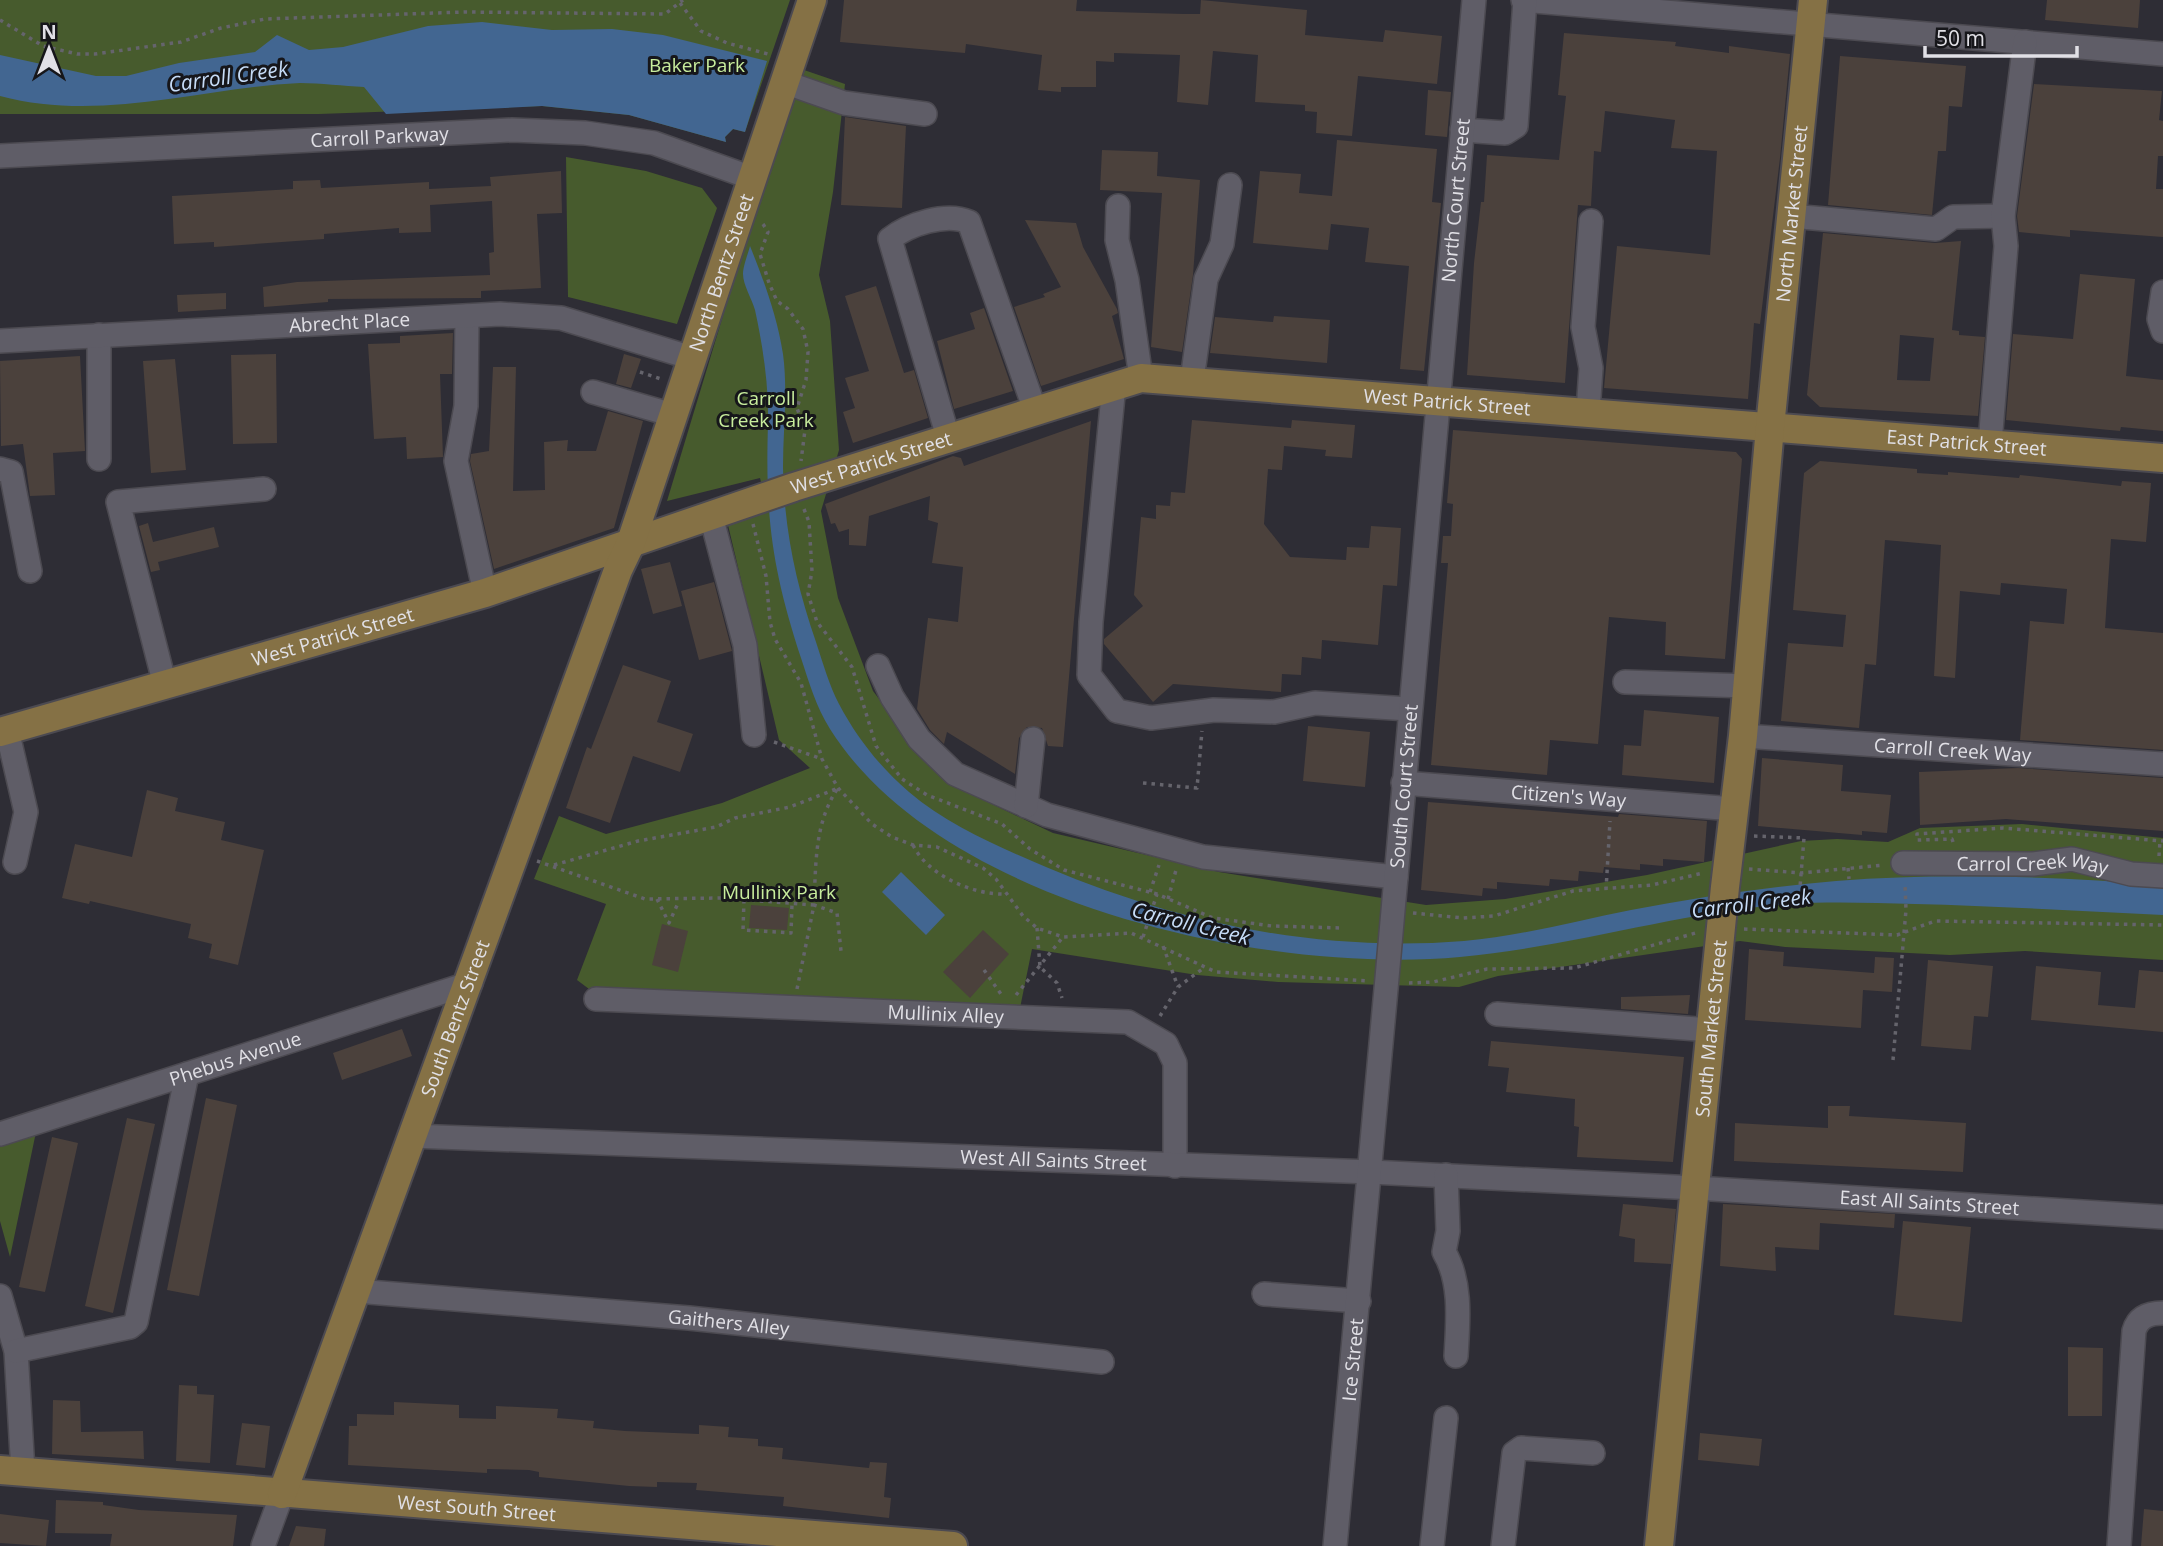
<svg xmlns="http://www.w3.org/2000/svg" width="2163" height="1546" viewBox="0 0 2163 1546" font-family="'Open Sans',sans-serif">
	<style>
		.green { fill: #475b2d }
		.water { fill: #426691 }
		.building { fill: #4b413c; fill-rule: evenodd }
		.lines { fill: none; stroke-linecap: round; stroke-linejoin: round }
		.minor-casing { stroke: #4c4a51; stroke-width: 26 }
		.major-casing { stroke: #4c4a51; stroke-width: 32 }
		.path { stroke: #65646c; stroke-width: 3.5; stroke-dasharray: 3.5 5; stroke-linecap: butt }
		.minor { stroke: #5f5d67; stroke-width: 23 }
		.major { stroke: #857145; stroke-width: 28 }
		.labels { text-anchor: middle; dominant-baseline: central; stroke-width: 6; stroke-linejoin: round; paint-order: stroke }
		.park-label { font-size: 19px; fill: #c8ed9d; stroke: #16161a }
		.street-label { font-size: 19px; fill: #e1e0e6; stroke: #16161a }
		.water-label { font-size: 21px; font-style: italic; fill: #c6dcf7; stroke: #16161a }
	</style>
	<rect width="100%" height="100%" fill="#2e2d35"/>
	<!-- green -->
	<path class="green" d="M0,0H790L745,132L733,129L725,137L726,142L629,115L542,106L319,114H0Z
		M804,70L845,84L833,192L819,275L830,321L839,450L821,511L838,598L873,691L933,770L994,805L1053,833L1219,872L1426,905L1505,899L1647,875L1801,841L1837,839L1888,842L1920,828L2022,824L2163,838V960L2025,951L1950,955L1785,947L1740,941L1498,976L1459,987L1278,982L1197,975L1032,949L1020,1008L593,992L577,980L606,904L534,879L559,816L606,834L722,803L810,768L779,740L728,525L768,509L760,478L667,501L748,233Z
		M566,157L646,171L702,188L717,208L677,324L568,297Z
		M36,1132L10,1257L0,1221V1144Z"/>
	<!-- water -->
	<path class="water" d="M482,22L552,30L612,29L663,35L767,61L745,132L733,129L725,137L726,142L629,115L542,106L386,114L364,87C343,86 321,83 300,83C198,88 101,123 0,96V55L96,76H126L179,63L255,52L277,35L309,50L343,47L428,26Z
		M750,246C764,281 777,316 783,354C788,391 783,430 783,467C784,529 796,584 816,642C823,663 829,685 839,704C857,738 880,767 909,792C944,822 990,843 1032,861C1169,921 1313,953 1464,941C1521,936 1575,921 1631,910C1699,897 1768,887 1836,881C1947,872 2056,877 2163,885V915C2080,911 1997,906 1915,904C1873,903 1832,901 1790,904C1679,912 1572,947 1460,957C1267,975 940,904 830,729C816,707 809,682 801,658C772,569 765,517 768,424C769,386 763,347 755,310C752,299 743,285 743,274C743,266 748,254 750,246Z
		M901,872L945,915L926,935L882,892Z"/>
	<!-- building -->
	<path class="building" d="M844,0H1077L1076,11L1184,14H1200L1201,0L1307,10L1305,35L1383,42L1385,30L1442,36L1437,84L1358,76L1352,136L1316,133L1317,112L1305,111V105L1255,102L1258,55L1213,51L1208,105L1177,102L1180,55L1114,53V62L1096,61V87H1061V92L1038,90L1042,55L966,44L965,53L840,42Z
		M2047,0H2140L2138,28L2045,20Z
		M1564,33L1676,42L1675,46L1729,53V46L1790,54L1780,158L1760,324L1754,323L1748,399L1604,388L1617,246L1710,255L1717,151L1671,148L1675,120L1605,111L1601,152L1594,151L1591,206L1578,205L1565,383L1467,375L1474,263L1481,202H1484L1487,155L1559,160L1566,96L1558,95Z
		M1840,56L1966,66L1962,107L1949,106L1946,151H1938L1932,215L1828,205Z
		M2034,84L2162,91L2159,120L2163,121V156H2158L2156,189H2163V237L2070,230V237L2019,232L2017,216Z
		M1428,90L1451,92L1447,137L1425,135Z
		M845,117L906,126L902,208L841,205Z
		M1337,140L1437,149L1432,202L1441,203L1424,371L1400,369L1409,266L1365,262L1369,228L1331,224L1328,250L1253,243L1260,171L1301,174L1299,193L1332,196Z
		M1102,150L1158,152L1157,176L1200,180L1193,275L1182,352L1151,347L1162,193L1100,190Z
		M561,171L562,213L537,214L541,288L481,291V298L328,299V302L264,307L263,287L297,282L490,275L489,253L494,252L492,201L430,205L431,232L399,233V228L324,234V239L214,247V242L174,244L172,196L293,189V181L320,180L321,188L429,182V189L491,186L490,177Z
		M1025,220L1076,223L1083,247L1117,309L1118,313L1112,316L1124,359L1041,386L1014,307L1045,297L1043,294L1061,287Z
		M1823,233L1935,243L1961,241L1952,330L1959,331V335L1985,337L1978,416L1820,407L1807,395ZM1900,335L1934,338L1930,381L1897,380Z
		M2080,274L2135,279L2126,376L2163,380V431L2121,427L2120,431L2006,420L2013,334L2073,339Z
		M876,286L904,373L914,370L928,418L853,443L843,412L855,408L845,378L869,371L845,296Z
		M226,293V309L178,312L177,295Z
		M984,308L1013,391L954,409L937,341L975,329L970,313Z
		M1274,316L1330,320L1327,363L1210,353L1215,317L1273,322Z
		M453,333L452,374H440L443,457L407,459L406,437L374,439L368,344L400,343V336Z
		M276,354L277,443L233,444L231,355Z
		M624,354L641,359L631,388L616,384Z
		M80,356L85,451L53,453L55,495L30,496L23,444L1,446L0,361Z
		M175,359L186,470L151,473L143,361Z
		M493,367H516L513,491L545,490L544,442L568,440L567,451H596L608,411L643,421L614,528L494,569L470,461L471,454L489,451Z
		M1192,420L1291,428L1292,420L1355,425L1352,458L1325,456L1326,450L1284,446L1282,470L1268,469L1264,524L1290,557L1346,560L1347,547L1369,548L1371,526L1401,528L1397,586L1383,585L1378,645L1322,640L1321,659L1302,657L1301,675L1282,674L1281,692L1173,684L1153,702L1104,644V639L1143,606L1134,595L1141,517L1156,519V505L1170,506L1171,492L1185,493Z
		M1091,421L1063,747L1048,746L1042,728L1027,727L1019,738L1015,774L947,732L944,744L930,730L917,709L928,618L958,622L963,567L932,563L938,523L928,520L930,496L869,516L866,546L849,545V529L839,532L835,523L831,524L825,504L953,456L961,458L964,466Z
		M1453,430L1736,452L1742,459L1725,659L1665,655L1666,622L1609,617L1598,744L1550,740L1547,775L1431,765L1448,563H1441L1443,536H1451L1453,504L1447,503Z
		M1820,461L1917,469V473L1948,475V472L2019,478L2020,475L2121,486L2122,481L2151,483L2146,542L2111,539L2105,628L2163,633V750L2020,740L2030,621L2064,624L2067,589L2001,583L2000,595L1960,591L1955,678L1934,676L1941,545L1885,540L1876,665L1865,664L1859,728L1781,721L1788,643L1843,647L1846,615L1793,610L1804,473Z
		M148,523L153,542L214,527L219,547L158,562L160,570L151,572L139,526Z
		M670,562L682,606L653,614L641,569Z
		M714,582L732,651L699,660L681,591Z
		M623,665L671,681L657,722L693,734L680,772L633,756L610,823L566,808L587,747L591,749Z
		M1644,710L1719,717L1714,783L1622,775L1624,745L1641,746Z
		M1308,726L1370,732L1365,787L1303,781Z
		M1762,758L1843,765L1841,791L1891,795L1887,833L1862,831V835L1758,826Z
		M2018,768L2163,778V831L2006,819L1920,825L1919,772Z
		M147,790L178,798L175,811L225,822L221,840L264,850L238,965L209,958L212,944L188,938L191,924L90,901L89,904L62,898L75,844L132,857Z
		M1428,802L1618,817L1619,814L1707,821L1704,862L1663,859V866L1640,864V870L1604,867L1603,873L1579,871L1578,881L1550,879L1549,886L1497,882V889L1483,888L1482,896L1421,890Z
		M751,905L789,908L787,930L749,928Z
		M662,924L688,931L678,972L652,965Z
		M983,930L1009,954L970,998L943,972Z
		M1749,949L1784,952L1783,966L1874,973L1875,957L1894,958L1892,992L1863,990L1861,1028L1745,1020Z
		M1928,960L1993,966L1988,1017L1974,1016L1971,1050L1921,1046Z
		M2036,966L2101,972L2098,1005L2135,1008L2139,970L2163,972V1032L2031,1020Z
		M1690,995L1688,1014L1621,1009V997Z
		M402,1029L412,1056L342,1080L333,1053Z
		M1491,1041L1684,1057L1673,1162L1577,1157L1579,1127L1574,1126L1575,1099L1506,1092L1509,1068L1488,1066Z
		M206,1098L237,1105L199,1296L167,1290Z
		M1828,1106H1850L1849,1116L1966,1123L1963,1172L1734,1161L1735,1123L1828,1128Z
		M127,1118L155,1124L113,1313L85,1306Z
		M52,1137L78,1143L45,1292L19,1287Z
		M1623,1204L1676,1209L1671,1264L1634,1262L1635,1239L1619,1236Z
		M1723,1204L1895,1214L1894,1228L1820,1223L1819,1250L1775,1247L1776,1271L1720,1266Z
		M1903,1221L1971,1227L1962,1322L1894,1315Z
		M2068,1347L2103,1348L2102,1416H2068Z
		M179,1385L197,1386V1394L214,1395L210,1463L176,1461Z
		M53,1400L80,1401L81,1432L143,1431L144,1459L52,1454Z
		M394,1402L459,1405V1418L496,1419V1406L558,1409L557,1418L594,1421L593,1428L625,1431L699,1434V1425L729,1427L728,1437L758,1439V1446L783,1448L782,1459L869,1468L870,1462L887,1463L884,1497L891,1498L889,1518L783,1506L784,1497L696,1490L697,1483L657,1482V1487L629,1486L539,1477V1472L529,1470L487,1469V1473L348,1465L349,1426H357V1414L394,1415Z
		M242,1423L270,1426L265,1468L236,1465Z
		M1700,1433L1762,1439L1759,1466L1698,1460Z
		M56,1500L103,1502V1505L139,1510L237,1515L233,1546H110L112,1534L55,1533Z
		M2144,1509L2163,1511V1546H2141Z
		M0,1514L49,1520L46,1546L0,1543Z
		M296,1526L326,1529L324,1546H289Z"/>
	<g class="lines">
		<defs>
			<g id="minor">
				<path d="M1523,0L2163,54"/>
				<path d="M784,82L844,103L925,114"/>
				<path d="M1462,130L1505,133L1516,126L1525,0"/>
				<path id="s1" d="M0,156L512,130L585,133L654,143L752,178"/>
				<path d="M1118,206L1117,240L1127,280L1141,378"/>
				<path d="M1791,216L1936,229L1953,217L2003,216"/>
				<path d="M2163,292L2159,319L2163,331"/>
				<path d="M467,316L466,406L456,461L485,593"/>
				<path d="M99,335V459"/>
				<path id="s2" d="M0,341L500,314L561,318L692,358"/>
				<path d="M1192,380L1206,279L1222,244L1230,185"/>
				<path d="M1114,385L1091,622L1089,675L1117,711L1151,718L1214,710L1274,712L1315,703L1409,709"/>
				<path d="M593,392L673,415"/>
				<path d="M1588,412L1591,368L1583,327L1591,221"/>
				<path d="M948,437L890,239C909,224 946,212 969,222L1035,410"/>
				<path d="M1990,443L2006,246L2003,216L2025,42"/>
				<path d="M0,469L11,472L30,571"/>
				<path d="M711,516L745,645L754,735"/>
				<path d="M878,666L892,697L919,739L955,774L1047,815L1203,857L1396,877"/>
				<path d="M1625,682L1747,686"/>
				<path d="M165,685L118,502L264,489"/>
				<path d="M7,730L26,812L15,862"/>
				<path id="s3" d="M1743,736L2163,764"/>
				<path id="s4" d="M1403,783L1734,809"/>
				<path d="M1026,806L1033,739"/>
				<path id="s5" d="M1903,863L2033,864L2072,859L2131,874L2163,876"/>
				<path id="s6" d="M596,999L1128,1022L1166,1044L1175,1063V1166"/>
				<path d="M1497,1014L1711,1030"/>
				<path id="s7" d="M0,1134L471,983"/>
				<path id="s8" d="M412,1136L1371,1172L1695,1188L2163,1217"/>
				<path d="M1446,1175L1448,1231L1444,1252C1462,1282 1458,1322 1456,1356"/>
				<path id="s9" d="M356,1291L689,1318L1102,1362"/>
				<path d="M1264,1294L1359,1301"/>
				<path d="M0,1296L16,1351L23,1472"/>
				<path d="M16,1351L130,1327L136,1322L187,1074"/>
				<path d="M263,1546L282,1494"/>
				<path id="s10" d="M1335,1546C1385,1031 1425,515 1474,0"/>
				<path d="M1432,1546L1446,1418"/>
				<path d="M1503,1546L1514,1453L1521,1448L1593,1453"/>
				<path d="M2119,1546L2134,1331C2138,1317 2149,1313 2163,1313"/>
			</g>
			<g id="major">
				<path id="s11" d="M0,732L485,593L794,487L1141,378L2163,458"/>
				<path id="s12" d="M0,1470L953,1546"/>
				<path id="s13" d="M282,1494L618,570L630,545L812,0"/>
				<path id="s14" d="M1659,1546L1725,887L1743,736L1770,427L1813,0"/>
			</g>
		</defs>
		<!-- minor casing -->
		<use href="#minor" class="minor-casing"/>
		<!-- major casing -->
		<use href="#major" class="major-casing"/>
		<!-- path -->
		<path class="path" d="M680,3L701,31L727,43L768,54
			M0,20L43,46L77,54H95L181,42L221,28L265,19L464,12L665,14L683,0
			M763,224L768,232L760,254L769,283L777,301L788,309L803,329L808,352L806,380L797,408L805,430L801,461
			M640,372L661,379
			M804,509L809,522L812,571L808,594L817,622L852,667L876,746L902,779L927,795L1002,824L1030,849L1064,870L1157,894L1213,918L1272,926L1342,928
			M753,524L766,576L770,622L775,639L801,683L822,759L838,788L872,824L892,837L913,845L937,847L983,868L996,879L1023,916L1037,928L1063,937L1131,933L1216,972L1368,981
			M774,742L822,759
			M1143,783L1197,788L1202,731
			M1754,836L1804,838L1800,887
			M1953,842L1952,839L1917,840V834L2003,828L2163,841
			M913,845C927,875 973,895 1005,894
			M2159,856L2160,841
			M537,861L645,899L720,898L814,905C816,865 814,823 838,788
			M554,865L638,841L716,827L735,818L790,807L836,789
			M1848,868L1849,879
			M1749,869L1801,873L1884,865
			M1606,890L1610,821
			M1150,892L1159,865
			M657,899L669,923L679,901
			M1168,899L1176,870
			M744,900L743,930L791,933L792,904
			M1413,913L1463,918L1494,916L1573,891L1652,885L1703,873
			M1037,928L1040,967L1057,983L1062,998
			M1744,929L1897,935L1935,921L2163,925
			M1143,937L1157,894
			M1163,946L1178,987
			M984,970L1003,997
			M1409,983L1433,982L1487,969L1574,968L1699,932
			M797,989L814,905L837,913L841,951
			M1016,995L1063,937
			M1160,1016L1178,987L1205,967
			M1893,1060L1906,910L1905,884"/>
		<!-- minor -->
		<use href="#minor" class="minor"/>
		<!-- major -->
		<use href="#major" class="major"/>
	</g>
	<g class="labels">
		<!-- park labels -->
		<g class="park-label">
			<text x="697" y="65">Baker Park</text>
			<text x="766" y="398">Carroll<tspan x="766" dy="22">Creek Park</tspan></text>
			<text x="779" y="892">Mullinix Park</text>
		</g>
		<!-- street labels -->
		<g class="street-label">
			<text stroke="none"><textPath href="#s1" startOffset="380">Carroll Parkway</textPath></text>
			<text stroke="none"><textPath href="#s10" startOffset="1351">North Court Street</textPath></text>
			<text stroke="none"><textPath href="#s14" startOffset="1339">North Market Street</textPath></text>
			<text stroke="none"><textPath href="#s13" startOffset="1298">North Bentz Street</textPath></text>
			<text stroke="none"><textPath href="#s2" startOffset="350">Abrecht Place</textPath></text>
			<text stroke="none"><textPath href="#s11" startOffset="1502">West Patrick Street</textPath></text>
			<text stroke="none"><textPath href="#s11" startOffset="2023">East Patrick Street</textPath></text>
			<text stroke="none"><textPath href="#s11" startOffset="912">West Patrick Street</textPath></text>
			<text stroke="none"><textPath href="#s11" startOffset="346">West Patrick Street</textPath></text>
			<text stroke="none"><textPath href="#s3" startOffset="210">Carroll Creek Way</textPath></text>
			<text stroke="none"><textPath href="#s10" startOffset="763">South Court Street</textPath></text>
			<text stroke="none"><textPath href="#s4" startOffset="166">Citizen's Way</textPath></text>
			<text stroke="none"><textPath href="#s5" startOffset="130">Carrol Creek Way</textPath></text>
			<text stroke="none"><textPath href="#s6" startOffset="350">Mullinix Alley</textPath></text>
			<text stroke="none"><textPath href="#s13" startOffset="506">South Bentz Street</textPath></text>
			<text stroke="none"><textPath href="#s14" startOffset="520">South Market Street</textPath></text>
			<text stroke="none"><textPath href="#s7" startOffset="247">Phebus Avenue</textPath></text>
			<text stroke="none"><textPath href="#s8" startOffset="642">West All Saints Street</textPath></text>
			<text stroke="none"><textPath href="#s8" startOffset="1519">East All Saints Street</textPath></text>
			<text stroke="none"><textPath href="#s9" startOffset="374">Gaithers Alley</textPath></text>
			<text stroke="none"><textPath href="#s10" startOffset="187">Ice Street</textPath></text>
			<text stroke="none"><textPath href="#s12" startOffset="478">West South Street</textPath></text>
		</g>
		<!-- water labels -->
		<g class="water-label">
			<text transform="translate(228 76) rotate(-8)">Carroll Creek</text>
			<text transform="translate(1751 903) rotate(-7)">Carroll Creek</text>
			<text transform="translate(1191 923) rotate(14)">Carroll Creek</text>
		</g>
	</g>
	<!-- north arrow -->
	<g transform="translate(49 49)" stroke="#16161a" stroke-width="5" paint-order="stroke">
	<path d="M0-5L12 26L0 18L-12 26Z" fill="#e1e0e6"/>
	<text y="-10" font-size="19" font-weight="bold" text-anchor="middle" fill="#e1e0e6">N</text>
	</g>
	<!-- scale -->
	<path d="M1925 46v10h152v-10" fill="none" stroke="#e1e0e6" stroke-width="3.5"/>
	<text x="1936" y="46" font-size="21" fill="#e1e0e6" stroke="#16161a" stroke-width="5" paint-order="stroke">50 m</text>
</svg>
